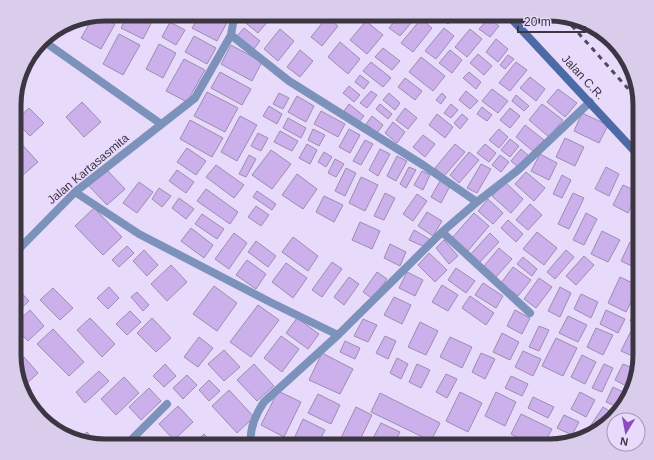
<svg xmlns="http://www.w3.org/2000/svg" width="654" height="460" viewBox="0 0 654 460" font-family="Arial,sans-serif">
	<style>
		.building { fill: #cbb0ec; stroke: #9c8ead }
		.lines { fill: none; stroke-linecap: round; stroke-linejoin: round }
		.street { stroke: #7c92bb; stroke-width: 8 }
		.secondary { stroke: #4c6aa6; stroke-width: 8 }
		.rail { stroke: #504959; stroke-width: 3; stroke-dasharray: 5 5; stroke-linecap: butt }
		.labels { text-anchor: middle; dominant-baseline: central; stroke-width: 3; stroke-linejoin: round; paint-order: stroke }
		.street-label { font-size: 12px; fill: #3c3643; stroke: #e8dafb }
		.rim { fill: none; stroke: #3c3643; stroke-width: 5 }
	</style>
	<rect width="100%" height="100%" fill="#e8dafb"/>
	<!-- building -->
	<path class="building" d="M437,15H450L453,18L448,24Z
		M399,16H417L400,36L389,28Z
		M230,17L217,41L192,28L198,18Z
		M244,17H266L269,20L258,33L242,20Z
		M327,17L338,26L322,46L311,37Z
		M126,18H154L143,39L121,28Z
		M489,18L499,26L490,37L479,29Z
		M92,19H105L115,24L101,49L81,38Z
		M421,19L432,28L413,52L401,43Z
		M366,21L383,35L367,54L350,40Z
		M170,22L185,30L176,45L162,37Z
		M244,28L260,41L253,50L236,37Z
		M444,28L454,36L436,59L425,51Z
		M280,29L294,41L278,61L264,49Z
		M470,29L482,39L467,57L455,47Z
		M119,34L140,45L123,75L103,64Z
		M194,36L216,48L207,64L185,52Z
		M496,39L508,49L498,62L486,52Z
		M340,42L360,59L348,74L328,57Z
		M159,44L176,53L163,78L146,69Z
		M231,45L262,62L252,81L221,64Z
		M383,48L400,61L392,70L375,57Z
		M300,50L313,61L300,77L287,67Z
		M450,50L462,60L452,73L439,63Z
		M478,54L492,66L484,75L470,63Z
		M508,55L514,59L505,69L500,65Z
		M421,57L445,76L433,91L409,72Z
		M184,59L205,70L187,102L166,91Z
		M371,62L391,78L383,87L363,71Z
		M516,62L527,70L510,91L499,83Z
		M220,72L251,89L242,105L211,88Z
		M469,72L481,82L476,89L463,78Z
		M360,75L369,82L364,89L355,82Z
		M530,77L545,89L536,101L520,88Z
		M405,78L422,91L415,100L398,87Z
		M349,86L360,95L354,102L343,93Z
		M492,89L508,101L498,113L482,101Z
		M558,89L577,103L565,117L547,102Z
		M371,91L377,95L367,108L360,103Z
		M466,91L478,101L470,109L459,100Z
		M207,92L238,108L225,132L194,116Z
		M279,93L289,98L283,109L273,104Z
		M389,93L400,103L395,110L383,100Z
		M442,93L446,97L441,104L436,100Z
		M516,95L529,106L524,111L512,101Z
		M297,96L314,106L306,122L288,112Z
		M82,102L101,122L84,137L66,117Z
		M349,104L364,116L358,123L344,111Z
		M380,104L392,114L388,119L376,109Z
		M451,104L458,110L451,118L444,113Z
		M542,104L563,120L549,137L529,120Z
		M269,106L282,114L277,124L263,116Z
		M482,107L492,115L487,121L477,114Z
		M29,108L44,123L30,136L15,121Z
		M405,108L417,118L408,129L396,120Z
		M510,108L520,116L510,128L500,120Z
		M321,111L345,124L338,137L314,124Z
		M582,113L608,125L599,143L574,131Z
		M437,114L453,127L445,138L429,125Z
		M462,114L468,119L460,129L454,123Z
		M240,116L257,125L237,161L221,152Z
		M372,116L383,125L377,133L366,124Z
		M288,118L306,128L301,138L283,128Z
		M190,120L223,138L212,157L180,139Z
		M393,122L405,132L397,143L385,133Z
		M525,125L544,140L534,152L516,137Z
		M313,129L325,135L319,146L308,140Z
		M349,129L360,135L350,153L339,147Z
		M499,129L508,137L499,148L489,140Z
		M280,131L298,141L292,151L274,142Z
		M258,133L268,138L261,151L251,146Z
		M423,135L435,144L425,157L413,147Z
		M16,138L38,162L23,175L15,166Z
		M565,138L584,147L575,166L556,157Z
		M510,139L519,146L510,157L501,150Z
		M365,140L373,144L361,165L353,161Z
		M307,144L317,150L310,164L299,158Z
		M455,144L465,152L444,176L435,168Z
		M485,144L496,153L489,162L477,153Z
		M187,148L206,161L196,175L177,162Z
		M380,149L390,154L378,176L369,170Z
		M521,149L529,156L519,168L511,161Z
		M271,150L291,164L272,189L252,175Z
		M324,152L332,157L326,167L318,162Z
		M469,152L479,160L459,183L450,175Z
		M540,154L557,163L549,180L531,171Z
		M249,155L256,159L246,177L239,174Z
		M500,155L509,162L501,172L492,165Z
		M397,156L407,161L396,181L387,176Z
		M335,159L344,164L336,177L328,173Z
		M481,164L491,169L477,193L467,188Z
		M216,165L244,185L234,198L206,177Z
		M409,167L416,170L406,188L400,184Z
		M606,167L619,174L609,196L595,189Z
		M346,168L356,173L345,196L335,191Z
		M638,168L640,169V183L632,179Z
		M106,169L125,189L107,205L88,185Z
		M177,170L194,182L186,193L169,181Z
		M422,171L430,175L423,190L414,185Z
		M526,172L545,188L534,201L515,184Z
		M297,174L317,189L303,209L282,195Z
		M562,175L571,180L562,198L553,194Z
		M361,177L378,185L365,211L349,203Z
		M440,181L450,186L441,203L431,197Z
		M139,182L153,192L137,213L123,203Z
		M505,182L523,199L511,213L492,196Z
		M623,185L638,192L628,213L613,205Z
		M159,188L171,196L162,207L152,199Z
		M206,189L238,212L230,224L197,201Z
		M257,191L276,204L272,210L253,197Z
		M385,193L395,198L384,220L374,216Z
		M573,193L584,198L569,229L558,224Z
		M417,194L427,201L413,221L403,214Z
		M324,196L343,205L334,222L316,212Z
		M179,198L194,209L186,219L172,208Z
		M488,199L503,213L493,224L478,211Z
		M530,204L542,215L528,230L516,220Z
		M256,206L269,215L261,226L248,217Z
		M94,208L122,237L103,255L75,226Z
		M427,212L442,221L433,236L418,226Z
		M474,213L489,226L467,252L451,239Z
		M586,213L597,219L584,245L573,240Z
		M202,214L224,229L217,239L195,224Z
		M640,215V234L632,230Z
		M508,220L523,234L516,242L501,228Z
		M360,222L380,231L372,249L352,240Z
		M191,228L213,245L204,258L181,241Z
		M414,230L429,239L425,247L409,240Z
		M602,231L620,240L608,262L591,254Z
		M537,232L557,248L544,265L523,249Z
		M234,233L247,243L229,269L215,259Z
		M490,233L499,242L478,264L469,256Z
		M293,237L318,256L308,271L282,252Z
		M444,240L458,256L449,264L436,248Z
		M256,241L276,256L268,267L248,252Z
		M630,242L640,246V265L638,269L621,261Z
		M390,244L406,252L400,266L384,258Z
		M127,246L134,253L119,267L112,260Z
		M499,248L512,259L496,277L484,266Z
		M144,250L158,265L147,276L133,261Z
		M566,250L574,257L555,279L547,272Z
		M429,253L447,270L435,282L418,265Z
		M584,256L594,265L576,285L566,276Z
		M523,257L537,269L532,276L517,264Z
		M247,260L266,274L256,289L236,275Z
		M332,262L342,269L322,297L312,290Z
		M286,263L307,278L293,298L272,282Z
		M171,265L187,282L167,301L151,284Z
		M513,267L531,280L518,296L501,283Z
		M456,268L475,281L466,293L448,280Z
		M377,272L387,279L373,299L363,292Z
		M407,272L423,280L415,296L399,288Z
		M349,277L359,284L344,305L334,297Z
		M620,277L639,286L626,312L608,303Z
		M539,278L552,287L536,308L524,299Z
		M483,283L503,296L496,308L475,295Z
		M442,285L458,295L448,311L432,302Z
		M15,286L29,301L15,314Z
		M214,286L237,303L217,331L193,314Z
		M109,287L119,298L108,309L97,298Z
		M560,287L571,293L560,317L548,311Z
		M53,288L73,308L60,320L40,300Z
		M137,292L149,305L143,311L131,297Z
		M581,294L598,302L591,318L574,309Z
		M470,296L494,313L486,325L462,308Z
		M394,297L411,305L402,324L384,315Z
		M640,301V326L630,321Z
		M258,305L279,320L251,357L230,342Z
		M30,310L44,326L28,341L15,328V324Z
		M515,310L530,318L522,334L507,326Z
		M606,310L625,319L618,333L600,324Z
		M130,311L141,322L127,335L116,324Z
		M568,316L587,325L578,342L559,333Z
		M90,318L115,344L102,357L77,330Z
		M152,318L171,338L156,352L137,333Z
		M297,318L319,334L308,349L286,333Z
		M363,319L377,325L368,342L354,336Z
		M420,322L438,331L426,355L408,347Z
		M539,326L549,330L539,351L529,347Z
		M596,328L613,335L603,355L587,347Z
		M53,329L84,362L69,376L37,344Z
		M631,331L640,336V340L632,356L621,351Z
		M502,333L519,342L510,360L493,352Z
		M281,336L299,349L282,372L264,358Z
		M385,336L396,341L388,359L376,353Z
		M199,337L213,348L198,367L184,357Z
		M450,337L472,347L462,368L440,357Z
		M556,338L577,348L563,376L542,366Z
		M345,341L360,348L355,359L340,352Z
		M224,350L240,367L224,381L208,364Z
		M523,351L541,359L533,376L515,367Z
		M322,353L353,369L340,394L309,380Z
		M481,353L495,359L485,379L472,372Z
		M582,355L596,362L585,384L571,377Z
		M24,357L38,373L22,388L15,366Z
		M397,358L408,364L401,379L390,373Z
		M165,364L176,376L164,387L153,376Z
		M254,364L274,386L257,401L237,380Z
		M417,364L430,370L421,388L409,382Z
		M604,364L613,368L602,392L592,388Z
		M623,364L635,369L626,386L615,380Z
		M99,371L109,381L85,403L76,392Z
		M446,374L457,379L447,398L436,392Z
		M187,375L197,385L183,399L173,388Z
		M511,376L528,384L522,396L505,388Z
		M124,377L139,393L116,415L101,399Z
		M209,380L220,391L209,401L199,390Z
		M613,387L627,394L622,409L606,402Z
		M149,388L161,401L141,420L129,407Z
		M229,390L254,417L237,433L212,406Z
		M278,391L301,402L284,437L261,425Z
		M460,392L482,403L468,432L446,421Z
		M496,392L516,402L505,426L485,416Z
		M580,392L595,400L586,417L571,409Z
		M380,393L440,423L431,441L371,412Z
		M318,394L340,405L331,424L308,413Z
		M533,397L554,407L548,418L528,408Z
		M178,406L193,422L174,440L159,424Z
		M356,407L372,415L357,446H337Z
		M603,407L616,415L592,434L587,431Z
		M521,414L552,429L543,446H535L511,434Z
		M564,415L579,422L572,435L557,428Z
		M303,419L325,430L317,446H303L293,441Z
		M381,423L400,432L393,446H369Z
		M87,432L100,446L80,439Z
		M204,434L215,446H191Z
		M407,438L424,446H403Z"/>
	<g class="lines">
		<!-- street -->
		<path class="street" d="M231,35L289,81L423,165L477,202
			M42,40L161,124
			M75,192L139,234L272,303L338,335
			M442,232L530,313
			M15,253L75,192L195,98L231,35L234,17
			M125,446L167,404
			M251,446C249,430 255,415 264,402L338,335L442,232L477,202L518,170L590,102"/>
		<!-- secondary -->
		<path class="secondary" d="M508,15L640,157"/>
		<!-- rail -->
		<path class="rail" d="M565,18L640,102
			M604,33L610,40"/>
	</g>
	<g class="labels">
		<!-- street labels -->
		<g class="street-label">
			<text transform="translate(583 77) rotate(47)">Jalan C.R.</text>
			<text transform="translate(88 169) rotate(-40)">Jalan Kartasasmita</text>
		</g>
	</g>
	<!-- crop -->
	<path d="M0 0H654V460H0ZM105 21H549A84 84 0 0 1 633 105V355A84 84 0 0 1 549 439H105A84 84 0 0 1 21 355V105A84 84 0 0 1 105 21Z" fill="#dacdec" fill-rule="evenodd"/>
	<path class="rim" d="M105 21H549A84 84 0 0 1 633 105V355A84 84 0 0 1 549 439H105A84 84 0 0 1 21 355V105A84 84 0 0 1 105 21Z"/>
	<!-- north arrow -->
	<g transform="translate(626 432) rotate(190)"><circle r="19" fill="#e8dafb" stroke="#a398b1"/>
	<path d="M0-3L7 15L0 10L-7 15Z" fill="#8c4abe"/>
	<text y="-6" font-size="11" font-weight="bold" text-anchor="middle" fill="#3c3643">N</text>
	</g>
	<!-- scale -->
	<path d="M518 26v6h67v-6" fill="none" stroke="#3c3643" stroke-width="2"/>
	<text x="524" y="26" font-size="12" fill="#3c3643" stroke="#e8dafb" stroke-width="3" paint-order="stroke">20 m</text>
</svg>
